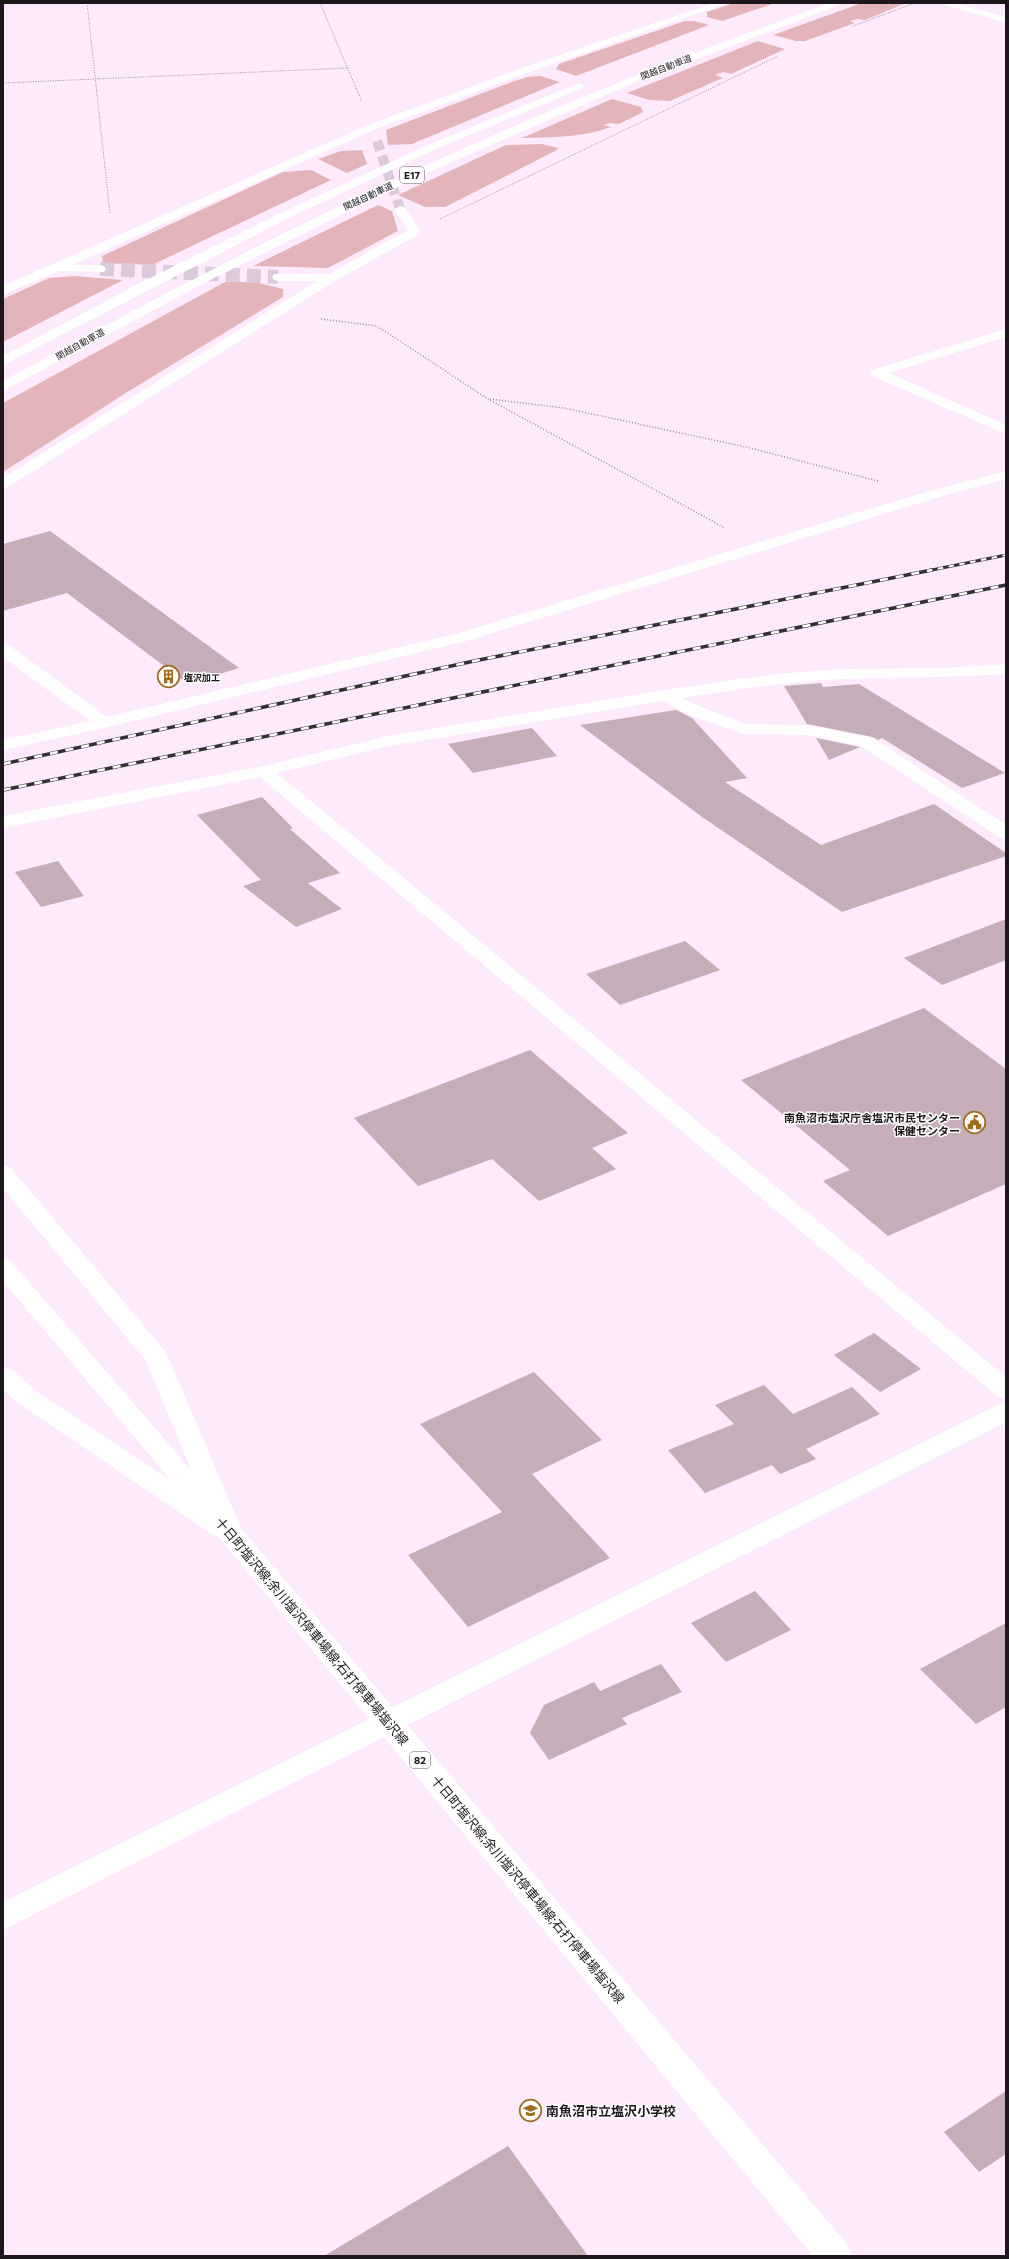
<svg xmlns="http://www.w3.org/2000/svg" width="1009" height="2259" viewBox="0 0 1009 2259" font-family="Commissioner,'Noto Sans JP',sans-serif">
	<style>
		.green { fill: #e4b4bb }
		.building { fill: #c5adb9 }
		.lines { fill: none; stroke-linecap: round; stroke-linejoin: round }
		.street-tunnel-far1 { stroke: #dbcadb; stroke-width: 10; stroke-dasharray: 10 5.5; stroke-linecap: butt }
		.street-tunnel { stroke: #dbcadb; stroke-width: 14; stroke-dasharray: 14 7; stroke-linecap: butt }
		.path-far1 { stroke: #9b8d9b; stroke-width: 1; stroke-dasharray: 1 1.5; stroke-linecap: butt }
		.path { stroke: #9b8d9b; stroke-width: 1.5; stroke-dasharray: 1 2; stroke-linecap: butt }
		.street { fill: #fff; fill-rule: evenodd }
		.secondary { fill: #fff; fill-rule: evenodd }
		.primary { fill: #fff; fill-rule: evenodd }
		.highway { fill: #fff; fill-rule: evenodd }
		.rail-far1-casing { stroke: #372f37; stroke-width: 3 }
		.rail-casing { stroke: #372f37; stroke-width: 3.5 }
		.rail-far1 { stroke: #fefefe; stroke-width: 2; stroke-dasharray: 5.5; stroke-linecap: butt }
		.rail { stroke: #fefefe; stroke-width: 2.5; stroke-dasharray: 8; stroke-linecap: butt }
		.labels { text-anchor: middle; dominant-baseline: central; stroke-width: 3; stroke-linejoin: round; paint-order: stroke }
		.far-street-label { font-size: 9px; fill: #1d161d; stroke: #fefefe }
		.far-poi-label { font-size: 9px; font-weight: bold; fill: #1d161d; stroke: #fefefe; text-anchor: start }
		.shield { fill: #fefefe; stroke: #605c60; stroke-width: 1 }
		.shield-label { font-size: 10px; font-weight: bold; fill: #1d161d }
		.poi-label { font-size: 11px; font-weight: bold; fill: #1d161d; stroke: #fefefe; text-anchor: end }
		.near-street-label { font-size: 13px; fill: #1d161d; stroke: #fefefe }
		.near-poi-label { font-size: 13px; font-weight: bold; fill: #1d161d; stroke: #fefefe; text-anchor: start }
	</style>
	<rect width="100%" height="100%" fill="#fdeafd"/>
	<!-- green -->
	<path class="green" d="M734,3H775L722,21L707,17V12Z
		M862,3H906L865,20L858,19L850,21L855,23L805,41H796L773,35Z
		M685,21H694L709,25L576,76L556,69L559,64Z
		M758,41L785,49L731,74L723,72L715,75L723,78L670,101L649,100L627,93Z
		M540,76L560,82L412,144L388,145L386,130L509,83L527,77Z
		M612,99L641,107L643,112L619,124L610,123L603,125L611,127C582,138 552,137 522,138Z
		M542,144L558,148L557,150L445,207H425L398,195L506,145Z
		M362,150L367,164L347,173L318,159L341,151Z
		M311,170L331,180L152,265L103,263L102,256L283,172Z
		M378,205L392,211L398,231L328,268L253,266Z
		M75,276L123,280L3,342V299L49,278Z
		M225,282H255L283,289V297L129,391L3,472V403Z"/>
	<!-- building -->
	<path class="building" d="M50,531L239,668L188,684L67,593L3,611V544Z
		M821,683L823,687L859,684L1005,773L962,788L882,738L878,740L873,737L807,724L784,686Z
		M676,710L692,718L747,778L725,782L821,845L934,804L1006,853V856L842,912L702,817L580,725Z
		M532,728L557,756L473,773L448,744Z
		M816,738L860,747L829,760Z
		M262,797L293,828L290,829L340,873L308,883L342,909L296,927L243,886L261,880L197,815Z
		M58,861L84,896L41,907L15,872Z
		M1006,919V960L942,985L904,958Z
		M685,941L720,970L620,1005L586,974Z
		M924,1008L1006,1069V1184L888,1236L823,1181L850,1170L741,1080Z
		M530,1050L628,1133L592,1148L616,1169L539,1201L492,1159L418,1186L354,1118Z
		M874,1333L921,1369L880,1392L834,1355Z
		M534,1372L602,1440L532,1474L610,1558L468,1627L408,1555L502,1512L420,1424Z
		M764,1385L793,1414L852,1387L880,1414L806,1449L816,1459L780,1474L772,1465L705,1493L668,1450L734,1424L715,1405Z
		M755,1591L791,1630L726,1662L691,1623Z
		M1006,1623V1707L976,1724L920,1669Z
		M661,1664L682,1692L622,1718L627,1724L549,1760L530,1733L544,1705L594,1682L600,1691Z
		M1006,2091V2154L979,2172L944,2132Z
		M508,2146L588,2256H324Z"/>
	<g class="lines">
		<!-- street-tunnel-far1 -->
		<path class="street-tunnel-far1" d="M377,141L400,209"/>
		<!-- street-tunnel -->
		<path class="street-tunnel" d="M100,269L278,277"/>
		<!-- path-far1 -->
		<path class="path-far1" d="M87,3L110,213
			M320,3L362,102
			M853,26L915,3
			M3,83L348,68
			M440,219L778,56"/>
		<!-- path -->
		<path class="path" d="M321,319L377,326L488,399L725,528
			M490,399L564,408L746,447L878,481"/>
		<!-- street -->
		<path class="street" d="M714,3H728L541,68L376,129L72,265H100L104,266L106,269L104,272L58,271L3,295V286L368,125L533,64Z
			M939,3H954L1006,17V23Z
			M400,206L404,207L421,231L419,234L335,281L8,487L3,488V478L317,281H278L274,280L272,277L274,274H329L408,230L394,209Z
			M1006,329V337L889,373L1006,425V434L872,376L870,373L872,370Z
			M1006,471V479L936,498L466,641L104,728L3,750V740L90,721L3,657V644L9,645L107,717L455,634L926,492Z
			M1006,664V674C951,678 897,677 842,679C788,681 735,690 682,698L701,707L745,724L807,725L873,738L1006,825V839L999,837L861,746L807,735L743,734L689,715L662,701L388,746L277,773L1006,1377V1399L997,1396L260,777L3,828V816L264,766L388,736L664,690L776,674L842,669L943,668Z
			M3,1166L11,1168L166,1352L241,1528L237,1535L228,1538L213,1535L18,1403L3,1390V1368L12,1370L36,1391L205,1503L146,1361L3,1188Z"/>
		<!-- secondary -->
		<path class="secondary" d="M1006,1402V1422L3,1930V1902L997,1405Z"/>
		<!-- primary -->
		<path class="primary" d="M3,1258L11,1261L240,1527L847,2244L852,2256H813L222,1541L3,1281Z"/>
		<!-- highway -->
		<path class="highway" d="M830,3H844L626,86L416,178L210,280L3,391V381C170,290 339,201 515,126C618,81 724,41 830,3Z
			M579,83L584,86L583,88L436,149L291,217L3,365V356L140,283L283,212L428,145Z"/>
		<defs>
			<path id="rail-far1" d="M927,571L1006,555"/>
			<path id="rail" d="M3,764L474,661L932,570
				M3,790L1006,585"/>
		</defs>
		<!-- rail-far1 casing -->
		<use href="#rail-far1" class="rail-far1-casing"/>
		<!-- rail casing -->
		<use href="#rail" class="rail-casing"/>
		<!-- rail-far1 -->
		<use href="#rail-far1" class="rail-far1"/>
		<!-- rail -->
		<use href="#rail" class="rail"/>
	</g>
	<!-- icons -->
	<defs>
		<symbol id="building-ring" viewBox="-11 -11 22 22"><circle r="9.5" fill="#fefefe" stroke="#9d6d20" stroke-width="1.5"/><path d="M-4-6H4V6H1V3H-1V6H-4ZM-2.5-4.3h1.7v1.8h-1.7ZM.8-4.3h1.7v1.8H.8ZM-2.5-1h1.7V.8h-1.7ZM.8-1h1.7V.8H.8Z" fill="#9d6d20"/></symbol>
		<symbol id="civic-ring" viewBox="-11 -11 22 22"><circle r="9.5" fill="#fefefe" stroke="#9d6d20" stroke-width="1.5"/><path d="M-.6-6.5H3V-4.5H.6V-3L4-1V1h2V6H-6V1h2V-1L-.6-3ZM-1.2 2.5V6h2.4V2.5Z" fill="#9d6d20"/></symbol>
		<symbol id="school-ring" viewBox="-11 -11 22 22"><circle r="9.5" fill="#fefefe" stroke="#9d6d20" stroke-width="1.5"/><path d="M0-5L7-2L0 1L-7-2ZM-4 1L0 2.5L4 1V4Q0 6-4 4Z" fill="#9d6d20"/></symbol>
	</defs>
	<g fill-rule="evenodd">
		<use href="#building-ring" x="156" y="664" width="25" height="25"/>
		<use href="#civic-ring" x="962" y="1110" width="25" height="25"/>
		<use href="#school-ring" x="518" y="2098" width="25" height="25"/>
	</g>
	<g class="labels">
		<!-- far-street labels -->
		<g class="far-street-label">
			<text transform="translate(666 67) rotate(-21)">関越自動車道</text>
			<text transform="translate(368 196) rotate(-25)">関越自動車道</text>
			<text transform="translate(80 344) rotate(-29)">関越自動車道</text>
		</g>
		<!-- far-poi labels -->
		<g class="far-poi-label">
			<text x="184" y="677">塩沢加工</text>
		</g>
		<!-- shield labels -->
		<g class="shield">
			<rect x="400" y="167" width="24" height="16" rx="3"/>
			<rect x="410" y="1752" width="20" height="16" rx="3"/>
		</g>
		<g class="shield-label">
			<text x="412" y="175">E17</text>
			<text x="420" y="1760">82</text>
		</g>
		<!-- poi labels -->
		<g class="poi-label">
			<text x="960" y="1117">南魚沼市塩沢庁舎塩沢市民センター<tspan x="960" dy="13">保健センター</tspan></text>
		</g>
		<!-- near-street labels -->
		<g class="near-street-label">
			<text transform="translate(312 1631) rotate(50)">十日町塩沢線;余川塩沢停車場線;石打停車場塩沢線</text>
			<text transform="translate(528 1889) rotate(50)">十日町塩沢線;余川塩沢停車場線;石打停車場塩沢線</text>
		</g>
		<!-- near-poi labels -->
		<g class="near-poi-label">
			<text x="546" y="2111">南魚沼市立塩沢小学校</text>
		</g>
	</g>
	<!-- border -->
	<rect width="1009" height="2259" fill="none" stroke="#1d161d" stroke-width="8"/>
</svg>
